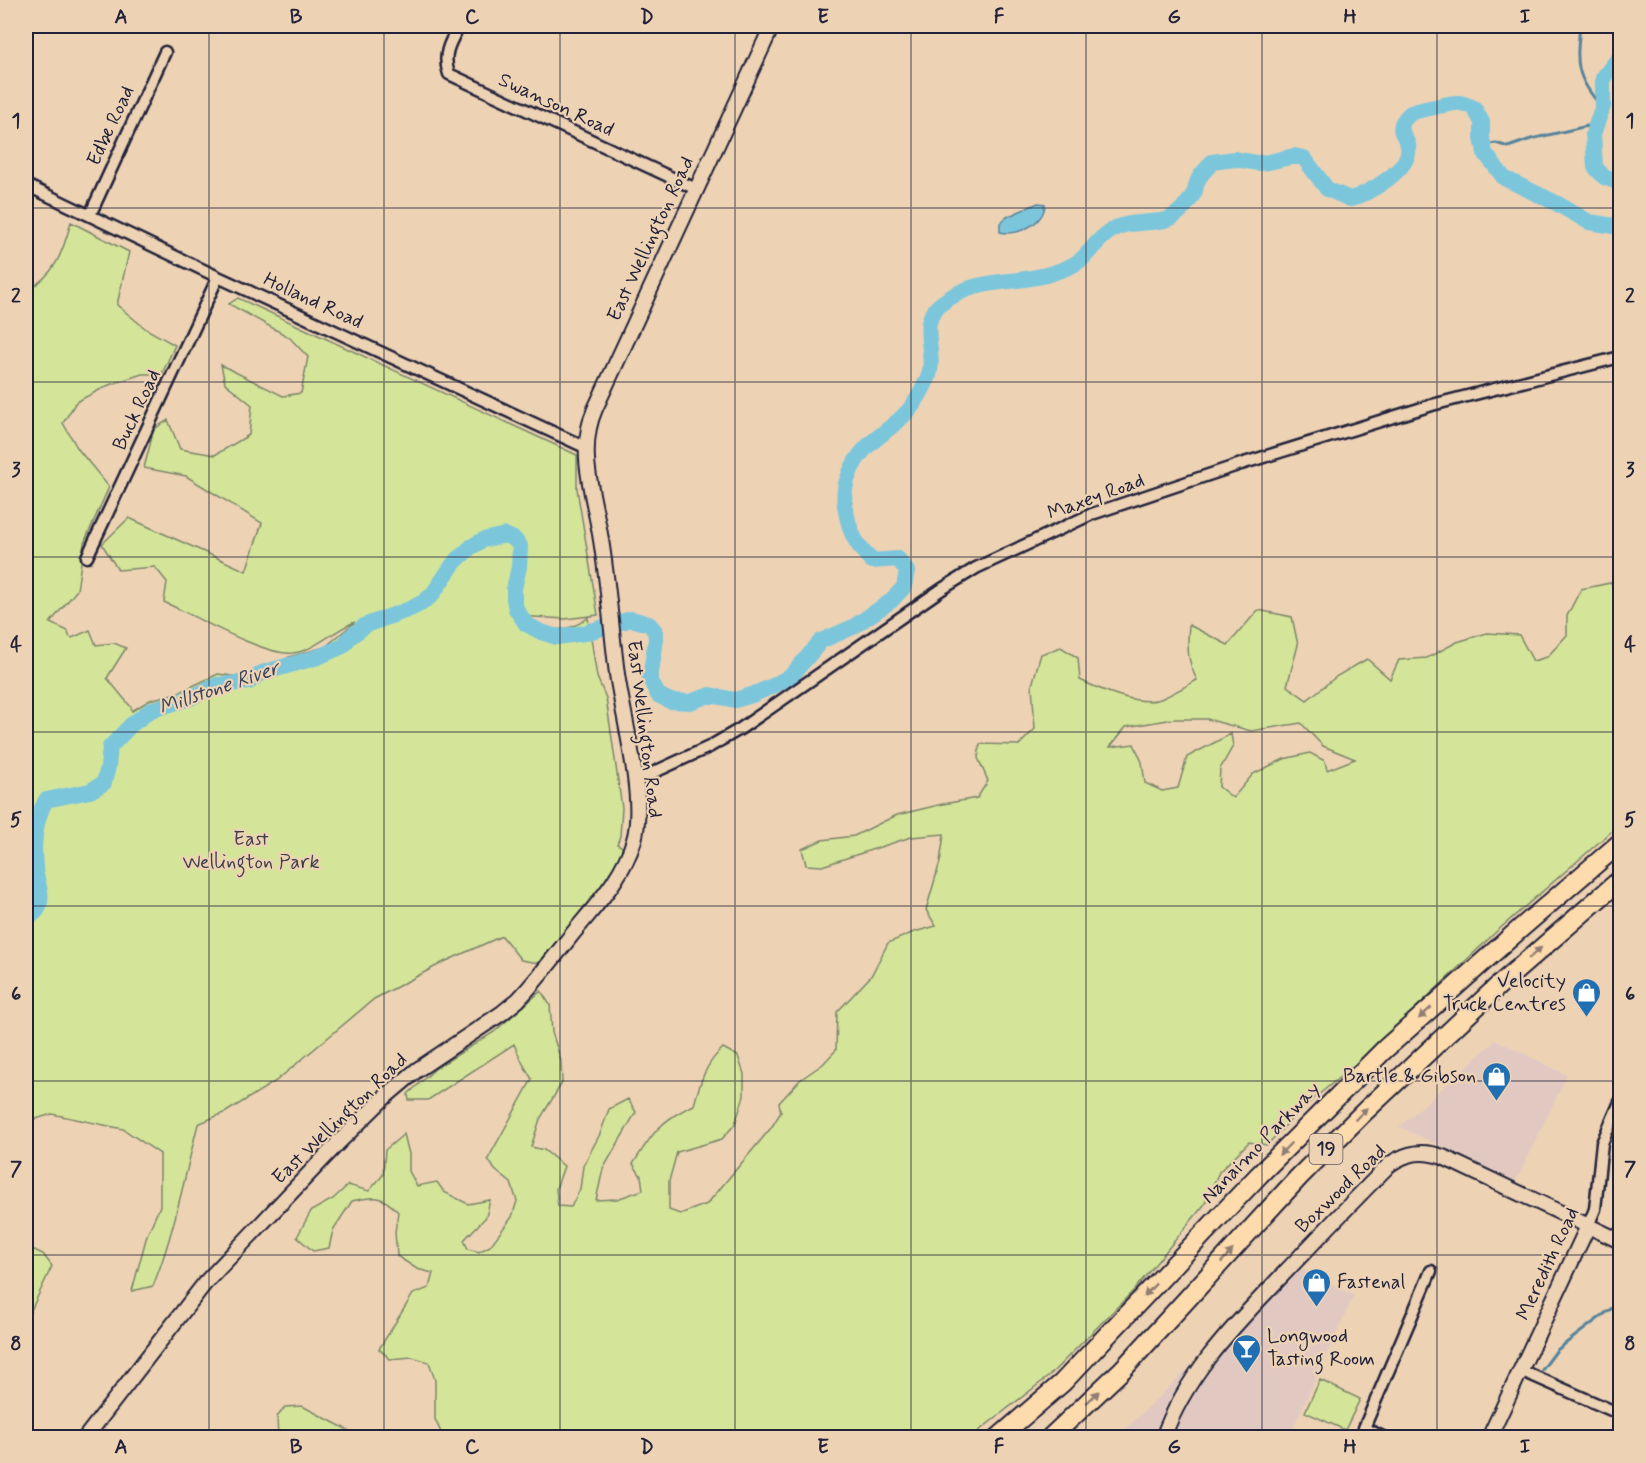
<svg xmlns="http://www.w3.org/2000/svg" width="1646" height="1463" viewBox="0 0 1646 1463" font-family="Mynerve,sans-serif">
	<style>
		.built { fill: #e1c9c2 }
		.green { fill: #d4e599; stroke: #7b846a; stroke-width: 1.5; fill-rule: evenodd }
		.water { fill: #7cc6dc; stroke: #58849c; stroke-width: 1.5 }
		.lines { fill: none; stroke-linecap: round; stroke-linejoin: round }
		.stream { stroke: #58849c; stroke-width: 3 }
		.river { stroke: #7cc6dc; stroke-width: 16 }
		.street-casing { stroke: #22223b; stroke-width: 15 }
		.secondary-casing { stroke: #22223b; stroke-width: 18 }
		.highway-casing { stroke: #22223b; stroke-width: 22 }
		.street { stroke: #edd3b4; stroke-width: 10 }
		.secondary { stroke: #edd3b4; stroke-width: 14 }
		.highway { stroke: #fedbac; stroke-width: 18 }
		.oneway { fill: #907e74 }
		.grid { fill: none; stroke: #22223b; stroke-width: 1.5; stroke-opacity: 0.55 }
		.labels { text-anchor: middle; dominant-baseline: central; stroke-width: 4.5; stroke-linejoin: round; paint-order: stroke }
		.shield { fill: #edd3b4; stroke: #5f575f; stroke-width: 1.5 }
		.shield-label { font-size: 18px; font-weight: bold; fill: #22223b }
		.street-label { font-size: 20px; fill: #22223b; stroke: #edd3b4 }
		.park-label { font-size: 20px; fill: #3d3f49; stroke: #edd3b4 }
		.poi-label { font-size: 20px; fill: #22223b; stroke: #edd3b4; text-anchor: end }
		.water-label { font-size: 21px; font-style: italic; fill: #34435b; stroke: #edd3b4 }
		.neatline { fill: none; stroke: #22223b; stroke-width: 2 }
		.grid-label { font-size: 20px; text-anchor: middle; font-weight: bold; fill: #22223b }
	</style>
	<rect width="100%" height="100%" fill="#edd3b4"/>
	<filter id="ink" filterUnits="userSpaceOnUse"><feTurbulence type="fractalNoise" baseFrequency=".0167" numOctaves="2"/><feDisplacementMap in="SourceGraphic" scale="12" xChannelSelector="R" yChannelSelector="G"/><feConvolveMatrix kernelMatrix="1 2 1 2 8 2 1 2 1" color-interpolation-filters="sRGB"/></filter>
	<g filter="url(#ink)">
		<!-- built -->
		<path class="built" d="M1496,1040L1567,1075L1516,1181L1399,1127Z
			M1291,1264L1354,1295L1289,1437L1116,1438L1249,1310Z"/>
		<!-- green -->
		<path class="green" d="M71,222L129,252L117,305L146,329L175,345L162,374H142L109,385L76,402L63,423L78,449L109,487L84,543L77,590L50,623L68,631L69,636L72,638L90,630L96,645L114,643L126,648L107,678L131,707L132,711L150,700L180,692L218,674L247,678L259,676L289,657L325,647L355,622C335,629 316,650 293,653C264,656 193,615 164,602L167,582L155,567L118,570L102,544L129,518L246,571L262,523L186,476L144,468L154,429L168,420L180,449L215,455L249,435L252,405L225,383L221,365L283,396L301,393L308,357L289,337L229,304L238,298L577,455V489L598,615L565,619L519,616C545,631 562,636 588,618L597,677L606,698L622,808L620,836L617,844L624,848L603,887L538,963L521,960L502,936L444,962L374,999L276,1081L226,1112L198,1124C184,1179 174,1234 153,1286L132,1291L147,1235L160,1206V1154L123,1129L52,1114L26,1122V388L28,379L26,377V291C55,276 63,252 71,222Z
			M1620,581V824L1497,931L1365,1056L1299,1111L1267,1145L1249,1142L1219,1172L1204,1205L1134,1290L1049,1376L971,1437H443L435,1419V1380L429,1362L412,1357L390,1359L379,1349L413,1294L429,1288L433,1273L417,1269L397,1256L395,1232L398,1212C381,1194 375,1196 352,1201L333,1230L329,1248L313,1251L297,1237L311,1211L333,1199L348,1185L369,1191L383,1175L385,1150L404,1134L409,1154V1171L417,1186L437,1182L444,1192L468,1204L490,1200L486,1217L464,1240L468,1249L479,1252L490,1246L512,1217L517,1201L511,1183L495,1170L488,1159L532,1079L523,1064L514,1044L428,1100H409L408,1094L436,1068L494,1032L541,991L550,1005L552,1032L561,1061L562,1083L540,1119L531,1147L544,1150L564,1166L556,1189L558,1206L571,1207L580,1189L583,1166L600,1134L609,1109L628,1099L636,1112L603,1169L596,1200L617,1199L643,1190L641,1176L633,1164C652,1134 660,1120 694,1105C700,1083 705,1064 723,1048L738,1056L744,1074V1096L735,1124L722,1139L677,1152L669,1181V1210L680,1214L707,1204L771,1128L781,1112L779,1103L800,1080L823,1064L836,1050L837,1012L871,976L888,943L914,932L936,926L926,910L940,862L944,834L911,837L822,866L806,865L802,849L822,840L854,836L897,815L943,804L977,798L988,781L978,758L980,744L1019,745L1035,729L1032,685L1041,654L1061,647L1078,658L1080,680C1101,690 1141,708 1163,698C1174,693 1186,686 1197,680C1187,661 1187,646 1189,625L1228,645L1258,610L1292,617L1298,645L1287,686L1307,700L1337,676L1367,659L1390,679L1399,660L1427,658L1457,642L1487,633L1519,635L1533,661L1547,657L1567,635V616L1581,589ZM1174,719H1207L1251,731L1301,723L1323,746L1355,759L1327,770L1325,761L1310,753L1284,759L1253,774L1233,798L1219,787L1220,769L1233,746L1231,734L1187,757L1178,788L1162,791L1145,783L1142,762L1134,744L1110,747L1126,727Z
			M26,1246L43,1254L52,1266L26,1321Z
			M1320,1380L1360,1399L1345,1430L1305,1412Z
			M302,1406L348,1430V1437H278L277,1417L285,1407Z"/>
		<!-- water -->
		<path class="water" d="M1038,203L1045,204C1044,224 1018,236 1000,232V223L1007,217Z"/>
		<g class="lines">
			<!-- stream -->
			<path class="stream" d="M1580,26C1576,64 1575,77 1602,107
				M1483,145L1496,143L1508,147L1531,139L1596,124
				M1542,1370L1557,1350L1620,1302"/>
			<!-- river -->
			<path class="river" d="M1620,59L1617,60L1603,78V106L1593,134L1595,167L1604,177L1620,183
				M26,918C32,915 37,913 39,906C43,895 38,885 36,874C32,849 34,821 46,800L90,791L104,783L108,767L110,747L131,725L151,710L190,698L217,685L249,682L262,673L318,657L343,646L350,637L366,625L410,609L422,603L432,595L454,563L471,547L483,540L505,535L514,539L520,546L519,567L514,589V599L516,609L526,624L541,632L557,637L585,633L631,619L649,624L655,631L656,639L650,679L658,695L670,701L690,702L710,695L735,700L752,695L775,685L792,675L821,641L853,627L891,601L904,587L907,571L898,559L872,561C856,545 850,533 846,511C843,498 844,487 849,475C861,442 888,434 909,410C917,401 923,389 928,378C938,352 915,323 942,303C977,277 1008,285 1046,275C1059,271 1073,267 1083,258C1093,248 1100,237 1112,230C1127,221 1149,224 1165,220C1176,218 1189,203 1194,193C1196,189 1196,184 1198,180C1201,173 1208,168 1212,162L1235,159L1257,163L1269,162L1294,156L1304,158L1327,189L1350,199C1368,194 1413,169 1408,145C1406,137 1399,133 1402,124C1403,121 1408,115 1411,113C1415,111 1451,103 1457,103C1462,102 1469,106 1474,108L1482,122V138L1485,153L1504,178L1556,203L1589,222L1614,226L1620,223"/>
			<defs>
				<path id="street" d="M459,26C450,42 442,55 449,74L696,189
					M26,185L218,277L587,448
					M90,215L165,52
					M87,557L218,277
					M635,781L709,747L740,729L942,589L976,568L1092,514L1241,464L1432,405L1620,357
					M1588,1226L1595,1209L1602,1143L1620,1102
					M1520,1370L1620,1414
					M1385,1438L1364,1428L1431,1271"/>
				<path id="secondary" d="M85,1438L205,1283L340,1141L385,1097L417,1070L502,1013L518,1000C536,981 553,959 570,937C594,907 623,878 634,840C646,800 623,717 617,674C611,627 608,580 600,534C593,493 577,450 595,409L772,26
					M1163,1438C1185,1377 1228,1332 1272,1286C1311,1245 1350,1204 1390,1164C1408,1152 1423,1150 1443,1157L1620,1241
					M1489,1438L1588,1226"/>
				<path id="highway" d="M998,1438L1062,1383L1259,1175L1385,1049L1521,928L1620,843
					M1050,1438L1123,1369L1299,1177L1363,1113L1497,987L1620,880"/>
			</defs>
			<!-- street casing -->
			<use href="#street" class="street-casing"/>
			<!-- secondary casing -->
			<use href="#secondary" class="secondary-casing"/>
			<!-- highway casing -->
			<use href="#highway" class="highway-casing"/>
			<!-- street -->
			<use href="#street" class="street"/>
			<!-- secondary -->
			<use href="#secondary" class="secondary"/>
			<!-- highway -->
			<use href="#highway" class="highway"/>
		</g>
		<!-- one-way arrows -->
		<defs><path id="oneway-solid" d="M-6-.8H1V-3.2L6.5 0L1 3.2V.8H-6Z" transform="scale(1.5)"/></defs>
		<g class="oneway">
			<use href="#oneway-solid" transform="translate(1535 953) rotate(-41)"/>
			<use href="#oneway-solid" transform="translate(1425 1013) rotate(138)"/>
			<use href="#oneway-solid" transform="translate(1361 1114) rotate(-45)"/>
			<use href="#oneway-solid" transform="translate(1285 1149) rotate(135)"/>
			<use href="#oneway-solid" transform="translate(1227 1256) rotate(-47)"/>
			<use href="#oneway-solid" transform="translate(1150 1290) rotate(133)"/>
			<use href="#oneway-solid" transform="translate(1093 1397) rotate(-43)"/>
		</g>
	</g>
	<!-- grid -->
	<path class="grid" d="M209,26V1438M384,26V1438M560,26V1438M735,26V1438M911,26V1438M1086,26V1438M1262,26V1438M1437,26V1438M26,208H1620M26,382H1620M26,557H1620M26,732H1620M26,906H1620M26,1081H1620M26,1255H1620"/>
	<!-- icons -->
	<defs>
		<symbol id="shop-pin" viewBox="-11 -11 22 30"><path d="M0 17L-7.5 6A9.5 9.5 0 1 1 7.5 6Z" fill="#1f6fb2" stroke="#edd3b4"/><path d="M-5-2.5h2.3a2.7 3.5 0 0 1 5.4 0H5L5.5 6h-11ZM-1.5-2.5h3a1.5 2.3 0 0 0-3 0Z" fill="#fff"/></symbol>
		<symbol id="bar-pin" viewBox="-11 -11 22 30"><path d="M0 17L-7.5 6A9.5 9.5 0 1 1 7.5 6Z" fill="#1f6fb2" stroke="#edd3b4"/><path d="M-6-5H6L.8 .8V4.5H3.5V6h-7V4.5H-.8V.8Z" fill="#fff"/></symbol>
	</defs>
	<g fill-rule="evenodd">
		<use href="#shop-pin" x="1570" y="976" width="33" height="45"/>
		<use href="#shop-pin" x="1480" y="1060" width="33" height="45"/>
		<use href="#shop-pin" x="1300" y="1266" width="33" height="45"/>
		<use href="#bar-pin" x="1230" y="1332" width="33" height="45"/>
	</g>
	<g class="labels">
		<!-- shield labels -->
		<rect class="shield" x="1309.5" y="1134" width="33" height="30" rx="4.5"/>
		<g class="shield-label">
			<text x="1326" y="1149">19</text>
		</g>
		<!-- street labels -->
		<g class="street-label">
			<text transform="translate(556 105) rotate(25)">Swanson Road</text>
			<text transform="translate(111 126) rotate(-65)">Edbe Road</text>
			<text transform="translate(651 239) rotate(-65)">East Wellington Road</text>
			<text transform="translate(313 301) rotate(25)">Holland Road</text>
			<text transform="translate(137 410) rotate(-65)">Buck Road</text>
			<text transform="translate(1096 497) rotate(-20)">Maxey Road</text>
			<text transform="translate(644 729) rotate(83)">East Wellington Road</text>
			<text transform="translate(340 1119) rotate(-44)">East Wellington Road</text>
			<text transform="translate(1261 1143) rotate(-46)">Nanaimo Parkway</text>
			<text transform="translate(1341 1189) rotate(-44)">Boxwood Road</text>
			<text transform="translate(1548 1264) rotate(-65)">Meredith Road</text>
		</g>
		<!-- park labels -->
		<g class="park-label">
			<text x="251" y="839">East<tspan x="251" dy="23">Wellington Park</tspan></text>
		</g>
		<!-- poi labels -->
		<g class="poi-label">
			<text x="1566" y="981">Velocity<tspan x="1566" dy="23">Truck Centres</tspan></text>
			<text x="1476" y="1076">Bartle &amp; Gibson</text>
			<text x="1337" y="1282" text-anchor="start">Fastenal</text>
			<text x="1267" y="1336" text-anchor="start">Longwood<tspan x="1267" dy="23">Tasting Room</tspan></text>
		</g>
		<!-- water labels -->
		<g class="water-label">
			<text transform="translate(219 688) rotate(-19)">Millstone River</text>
		</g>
	</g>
	<!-- margin -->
	<rect width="1646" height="1463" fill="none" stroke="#edd3b4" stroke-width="66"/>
	<rect x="33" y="33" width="1580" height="1397" class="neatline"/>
	<g class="grid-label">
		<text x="121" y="23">A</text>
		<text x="296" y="23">B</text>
		<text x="472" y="23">C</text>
		<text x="647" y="23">D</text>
		<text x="823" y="23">E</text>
		<text x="999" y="23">F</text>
		<text x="1174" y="23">G</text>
		<text x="1350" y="23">H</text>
		<text x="1525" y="23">I</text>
		<text x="16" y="127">1</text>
		<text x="1630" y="127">1</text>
		<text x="16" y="302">2</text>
		<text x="1630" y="302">2</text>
		<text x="16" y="476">3</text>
		<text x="1630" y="476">3</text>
		<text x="16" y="651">4</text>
		<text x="1630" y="651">4</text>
		<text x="16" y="826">5</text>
		<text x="1630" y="826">5</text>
		<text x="16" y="1000">6</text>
		<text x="1630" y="1000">6</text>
		<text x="16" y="1175">7</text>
		<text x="1630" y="1175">7</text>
		<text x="16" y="1350">8</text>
		<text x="1630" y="1350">8</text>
		<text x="121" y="1453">A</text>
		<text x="296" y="1453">B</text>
		<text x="472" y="1453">C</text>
		<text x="647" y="1453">D</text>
		<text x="823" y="1453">E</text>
		<text x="999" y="1453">F</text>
		<text x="1174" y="1453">G</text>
		<text x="1350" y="1453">H</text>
		<text x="1525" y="1453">I</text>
	</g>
</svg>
